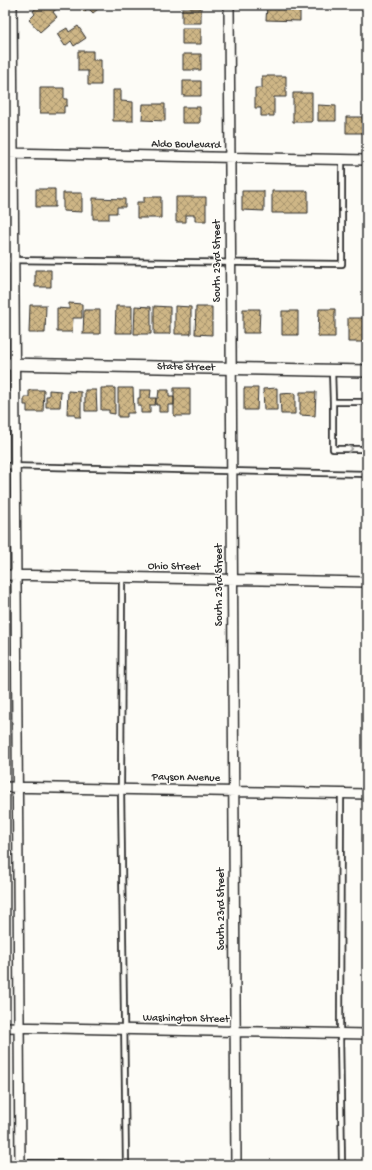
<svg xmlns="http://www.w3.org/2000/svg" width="372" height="1170" viewBox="0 0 372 1170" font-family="'Gochi Hand',sans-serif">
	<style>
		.building { fill: url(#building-cross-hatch); stroke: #2b2b2b }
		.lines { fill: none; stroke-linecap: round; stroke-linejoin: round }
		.service-casing { stroke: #2b2b2b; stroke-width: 8 }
		.minor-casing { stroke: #2b2b2b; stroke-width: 12 }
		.tertiary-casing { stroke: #2b2b2b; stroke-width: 14 }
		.service { stroke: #fdfcf7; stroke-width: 4.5 }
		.minor { stroke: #fdfcf7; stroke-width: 9 }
		.tertiary { stroke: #fdfcf7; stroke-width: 11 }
		.oneway { stroke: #9e9e9b }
		.labels { text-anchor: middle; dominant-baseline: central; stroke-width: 3; stroke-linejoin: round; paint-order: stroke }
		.street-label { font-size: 11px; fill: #2b2b2b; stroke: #fdfcf7 }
	</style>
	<defs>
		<pattern id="building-cross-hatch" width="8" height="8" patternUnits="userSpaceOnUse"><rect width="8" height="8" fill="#ceb686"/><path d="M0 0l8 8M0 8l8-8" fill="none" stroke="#a7946e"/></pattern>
	</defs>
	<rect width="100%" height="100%" fill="#fdfcf7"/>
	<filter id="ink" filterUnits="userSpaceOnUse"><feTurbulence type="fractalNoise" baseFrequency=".025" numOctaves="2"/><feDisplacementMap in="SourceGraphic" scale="8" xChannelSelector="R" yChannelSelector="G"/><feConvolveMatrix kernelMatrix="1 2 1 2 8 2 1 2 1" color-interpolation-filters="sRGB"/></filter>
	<g filter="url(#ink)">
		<!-- building -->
		<path class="building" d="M40,5L60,6L53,12L57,17L40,32L29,20L35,14L33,11Z
			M78,5H103L93,13L88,8L84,12Z
			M267,5L300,6V21L266,20Z
			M182,8H201V23H182Z
			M78,26L86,38L74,46L71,41L65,46L57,34L67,28L69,32Z
			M182,28H201V44H182Z
			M78,51H93V60H101V85H88V71H78Z
			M183,54H201V70H183Z
			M262,76H286V97H274V116H261V108H255V88H262Z
			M183,81H201V96H183Z
			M40,88H64V99H67V106H64V113H40Z
			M113,90H121V101L133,102V121H113Z
			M293,93H312V122H293Z
			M143,104H165V121L142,120Z
			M318,105L336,106V121H318Z
			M182,107H200V123H182Z
			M346,117H364V133H346Z
			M36,189H55V207H36Z
			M242,191H264V211L242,210Z
			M272,191H308V213H272Z
			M63,193H82V212L63,211Z
			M144,197H161V218H137V202H144Z
			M176,197H206V221H195V215H186V222H176Z
			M93,198L125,199V207H117V213H109V219H93Z
			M35,270H51V287H35Z
			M69,303L82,304V318H73L72,332H57V308L69,309Z
			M30,305H46L45,333H29Z
			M116,306H132V333H115Z
			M135,306L151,307V334H134Z
			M154,306L170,307V334H154Z
			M175,306L191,307V334H175Z
			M196,307H212V335L195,334Z
			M243,309H260L259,333H243Z
			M319,309H335V337H318Z
			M84,310H100V334H83Z
			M282,311H298V335H282Z
			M348,318H364V342H348Z
			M101,388H115V414L109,413V410H101Z
			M118,388H133L134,413H127V417H118Z
			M174,388H190V416H174Z
			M244,388H258L257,410H244Z
			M277,388V410H264L263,389Z
			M29,390H44L43,412H27V405H24V397H29Z
			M49,390L61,391L60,407H46V396H49Z
			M85,390H96L97,411H85Z
			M140,390H151L150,398H156L155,405H150V413H141V406H138V398H140Z
			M159,390H169V397H174V405H168V412H159V405H156V398H158Z
			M68,391L81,392V417H75V414H67Z
			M300,392H316L315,416L300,415Z
			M295,393V414H281L280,394Z"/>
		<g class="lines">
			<defs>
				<path id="service" d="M5,260L342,264V159
					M332,370L333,402H367
					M333,402V449H367
					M5,466L367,474
					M341,793L340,1034L342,1165
					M5,1163L126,1164L121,789L122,578"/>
				<path id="minor" d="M12,5L20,1165
					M229,5L236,1165
					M5,153L367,160
					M5,575L367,582
					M5,787L367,794
					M5,1027L367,1034"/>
				<g id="tertiary">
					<path id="s1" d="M5,364L367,371"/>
				</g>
			</defs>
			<!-- service casing -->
			<use href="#service" class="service-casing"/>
			<!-- minor casing -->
			<use href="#minor" class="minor-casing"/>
			<!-- tertiary casing -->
			<use href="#tertiary" class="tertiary-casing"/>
			<!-- service -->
			<use href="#service" class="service"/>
			<!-- minor -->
			<use href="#minor" class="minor"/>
			<!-- tertiary -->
			<use href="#tertiary" class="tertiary"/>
		</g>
		<!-- one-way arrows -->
		<defs><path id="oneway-chevron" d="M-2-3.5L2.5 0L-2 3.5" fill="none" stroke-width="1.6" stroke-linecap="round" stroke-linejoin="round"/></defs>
		<use class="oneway" href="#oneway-chevron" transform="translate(350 449) rotate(-1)"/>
	</g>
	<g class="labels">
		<!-- street labels -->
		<g class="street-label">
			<text transform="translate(186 145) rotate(1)">Aldo Boulevard</text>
			<text transform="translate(218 261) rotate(-90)">South 23rd Street</text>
			<text stroke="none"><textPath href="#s1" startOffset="181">State Street</textPath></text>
			<text transform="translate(174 567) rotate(1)">Ohio Street</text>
			<text transform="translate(220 585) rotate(-90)">South 23rd Street</text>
			<text transform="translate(186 778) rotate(1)">Payson Avenue</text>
			<text transform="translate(222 909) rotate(-90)">South 23rd Street</text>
			<text transform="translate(186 1019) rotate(1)">Washington Street</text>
		</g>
	</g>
	<!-- margin -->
	<rect width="372" height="1170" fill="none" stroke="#fdfcf7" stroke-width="20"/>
	<rect x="10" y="10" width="352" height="1150" fill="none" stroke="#2b2b2b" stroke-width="1.5" filter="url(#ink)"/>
</svg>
